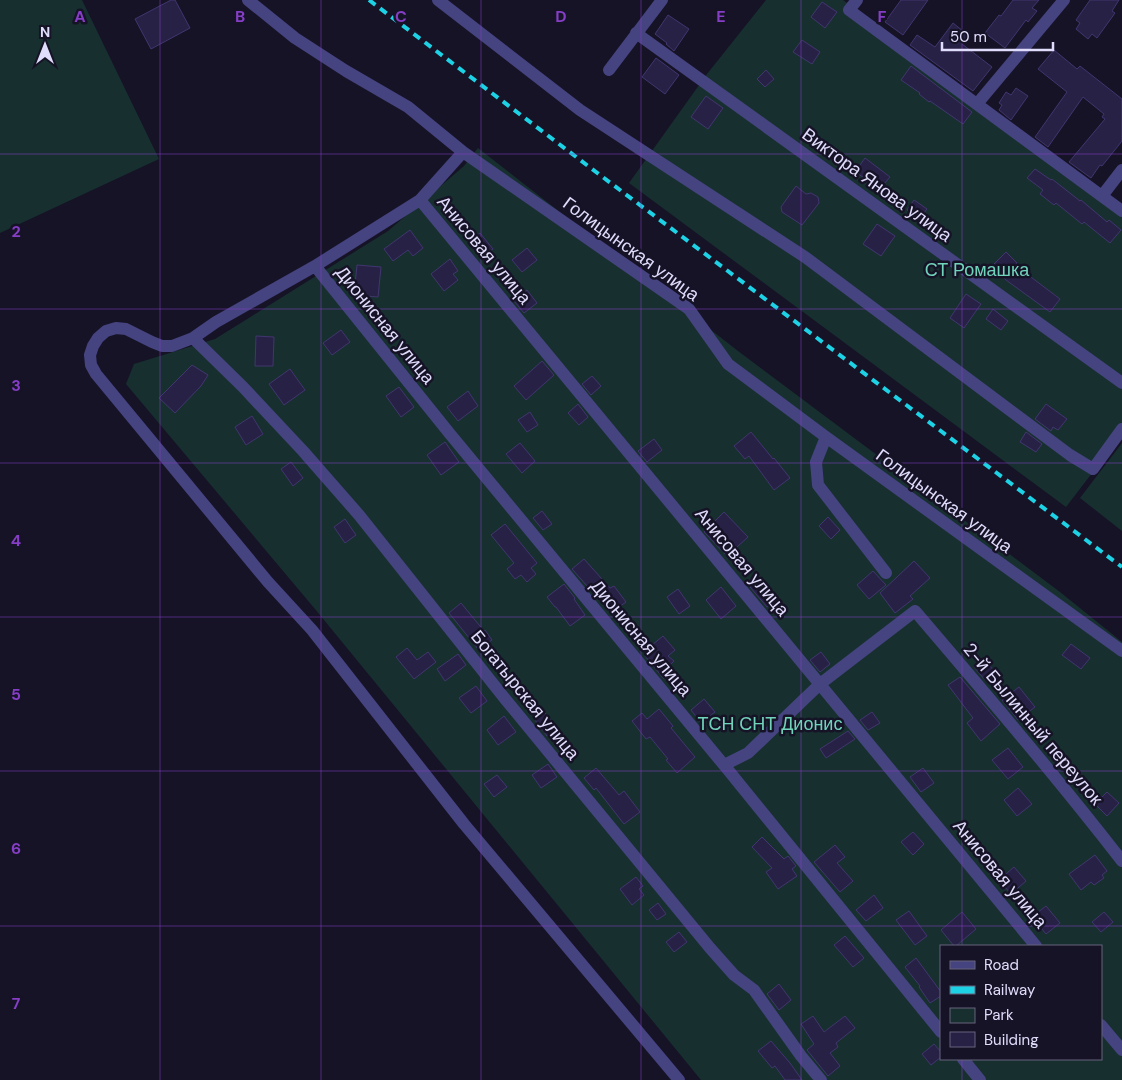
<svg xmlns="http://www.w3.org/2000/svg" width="1122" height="1080" viewBox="0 0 1122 1080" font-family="'DM Sans',sans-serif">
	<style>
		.green { fill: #17302f; fill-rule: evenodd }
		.building { fill: #282146; stroke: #41366f }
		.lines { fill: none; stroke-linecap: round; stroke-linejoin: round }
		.street { stroke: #454380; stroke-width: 12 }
		.rail { stroke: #1ed2e5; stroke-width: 4; stroke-dasharray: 8 6; stroke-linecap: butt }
		.grid { fill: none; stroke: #853ec5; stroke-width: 1; stroke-opacity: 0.55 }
		.labels { text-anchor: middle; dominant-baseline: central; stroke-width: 5; stroke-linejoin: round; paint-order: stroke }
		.street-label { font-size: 18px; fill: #e0dcfb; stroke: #161327 }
		.park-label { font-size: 18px; fill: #70d4bb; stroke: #161327 }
		.grid-label { font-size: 16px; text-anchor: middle; font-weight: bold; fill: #853ec5; stroke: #161327; stroke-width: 5; stroke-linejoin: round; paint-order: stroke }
	</style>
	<rect width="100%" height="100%" fill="#161327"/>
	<!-- green -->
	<path class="green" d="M0,0H82L159,159L0,233Z
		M766,0H843L1122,207V434L1066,507L629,183L707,74Z
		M478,148L738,351L1060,592L1122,642V1080H701L315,609L126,384L134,364L215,339L388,231L464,166ZM941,946H1101V1059H941Z
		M1122,443V531L1080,498Z"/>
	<!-- building -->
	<path class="building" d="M171,0H175L190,28L151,49L135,19Z
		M901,0H928L903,35L885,22Z
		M1013,0H1039L1032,8L1037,11L1028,22L1026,20L1005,48L985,33L999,15L1001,16Z
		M1090,0H1119L1112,11L1115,13L1097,38L1092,34L1088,39L1076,29L1080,23L1076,20Z
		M822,2L837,12L825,28L811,17Z
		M668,15L689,29L674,51L666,44L667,43L655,34Z
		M953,23L968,35L962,44L992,67L973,91L910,45L917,35L935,47Z
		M802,40L820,52L812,64L793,52Z
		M1054,50L1077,69L1080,66L1122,99V141L1102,166L1100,165L1091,178L1069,162L1105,119L1102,117L1104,114L1083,97L1048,147L1035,137L1067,92L1038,69Z
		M656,58L679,75L665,94L642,77Z
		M911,66L972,112L963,124L930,101L929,102L919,94L920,93L901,80Z
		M766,70L774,79L765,87L757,79Z
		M1016,88L1028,96L1011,120L999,110L1002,105L999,103L1006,92L1011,95Z
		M706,96L723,108L708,129L691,117Z
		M865,158L890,177L878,191L865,181L866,179L855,172Z
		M1035,169L1051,180L1052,179L1080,201L1081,200L1107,222L1109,220L1121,230L1110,243L1084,222L1082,224L1056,203L1054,205L1040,194L1043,190L1027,178Z
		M796,186L806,194L811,193L818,197L819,203L802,225L782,212L781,207Z
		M914,200L927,209L920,218L907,210Z
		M877,224L895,236L881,256L863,244Z
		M410,230L423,248L413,256L408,250L393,261L384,249Z
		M480,233L493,249L481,258L469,242Z
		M527,248L537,260L522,272L512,260Z
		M1006,252L1017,263L1015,265L1060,299L1050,312L1006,280L992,266Z
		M450,259L458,271L453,274L458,280L444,291L431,274Z
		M357,265L381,267L378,297L354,295Z
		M527,290L537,303L524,313L514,301Z
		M966,294L981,304L964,328L950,318Z
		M993,309L1008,321L1001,330L986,319Z
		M341,330L350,342L332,355L323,343Z
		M256,336L274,337L273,366H255Z
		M542,361L554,375L526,400L514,386Z
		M192,365L208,375L201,386L175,413L159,398Z
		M290,369L305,390L284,405L269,384Z
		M592,376L601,386L591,395L582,384Z
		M399,387L414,407L401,417L386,396Z
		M468,391L478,406L458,421L447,407Z
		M578,404L588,417L579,425L568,413Z
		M1046,404L1067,419L1058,430L1053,427L1051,431L1035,419Z
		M530,412L538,425L527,432L518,420Z
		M252,416L263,434L246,445L235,427Z
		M751,432L773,459L774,458L790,478L774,490L749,456L745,459L734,446Z
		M1026,432L1042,444L1036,452L1020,442Z
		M654,439L662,450L647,462L638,451Z
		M445,442L459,462L441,475L427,455Z
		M520,443L535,461L522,473L506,454Z
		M291,462L303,478L293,486L281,469Z
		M542,511L552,524L543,530L533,518Z
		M724,512L748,537L727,556L704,532Z
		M828,517L840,530L831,539L819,526Z
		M345,519L356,535L345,543L334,527Z
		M505,524L537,563L531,568L536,574L527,582L521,575L515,579L507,569L514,563L491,535Z
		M584,559L610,588L614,586L626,602L612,612L591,585L588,587L572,569Z
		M914,561L930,578L910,596L913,599L895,613L880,593Z
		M873,571L886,585L869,599L857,585Z
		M755,582L773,603L767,607L750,587Z
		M564,584L575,598L574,599L585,615L570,626L556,607H555L547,597Z
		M721,587L736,606L721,619L706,600Z
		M678,589L690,606L679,614L667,597Z
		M461,603L484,631L485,630L492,640L478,649L449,613Z
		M663,636L675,650L668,656L674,661L670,665L674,670L664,679L645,656L654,648L652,645Z
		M1071,644L1090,658L1081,669L1062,655Z
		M407,648L417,660L428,652L436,662L414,679L396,657Z
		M821,652L830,664L820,672L810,660Z
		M458,654L466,665L445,681L437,669Z
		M984,659L995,672L985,680L974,667Z
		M960,677L1000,724L981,741L967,723L973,718L948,685Z
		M476,686L487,701L471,713L459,698Z
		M1019,687L1035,707L1018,720L1002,700Z
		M704,699L715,712L701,723L691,710Z
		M659,709L673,726L671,728L695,757L677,773L666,760L668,759L650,737L646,739L632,721L642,713L647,719Z
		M544,712L557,728L547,736L535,720Z
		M872,712L880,723L868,730L860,720Z
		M504,716L516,732L498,745L487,730Z
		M848,731L855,739L826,758L820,749Z
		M1008,748L1023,767L1008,779L992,760Z
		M548,764L557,777L541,788L532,775Z
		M596,768L619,795L624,791L640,812L624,824L596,788L594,790L584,778Z
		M923,768L934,783L921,792L910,777Z
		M497,775L507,787L494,797L484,784Z
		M1018,788L1032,804L1017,816L1004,800Z
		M1107,792L1119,803L1107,816L1095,804Z
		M913,832L924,844L913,855L901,842Z
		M762,837L784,859L788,856L796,866L792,869L797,876L778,889L766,872L772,868L752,847Z
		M835,845L845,857L837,863L853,881L840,892L814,862Z
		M1095,855L1107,871L1102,875L1104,878L1094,885L1091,882L1081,890L1069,874Z
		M1014,867L1026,881L1011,894L999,880Z
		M636,877L643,886L639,889L644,895L632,905L620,889Z
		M874,895L883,908L866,921L856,910Z
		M658,903L666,914L657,920L649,910Z
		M1046,906L1060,923L1046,934L1032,917Z
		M909,911L927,936L915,945L896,920Z
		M962,912L976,929L956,946H954L941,930Z
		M1104,912L1113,922L1101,932L1092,922Z
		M679,932L687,942L674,952L666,942Z
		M845,936L864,958L853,967L834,945Z
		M916,958L941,992V996L930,1003L919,987L920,986L905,967Z
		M779,984L791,1000L779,1010L767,994Z
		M813,1016L824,1032L845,1016L855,1028L836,1043L838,1047L830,1053L840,1066L828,1076L807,1050L814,1044L801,1024Z
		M771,1041L790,1063L802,1080H785L775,1066L772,1068L758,1051Z
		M934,1044L941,1052V1057L931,1065L922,1054Z"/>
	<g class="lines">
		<!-- street -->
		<path class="street" d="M248,0L295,38L346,71L408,107L463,152L689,309L728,364L826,437L1122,651
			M438,0L580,110L805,257L1070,455L1093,469L1122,429
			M857,0L849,10L1122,211
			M636,33L1122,383
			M609,70L662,0
			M977,104L1064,0
			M463,152L420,200L315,266L216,322L193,338L172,346H162L152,342L126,329L116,328L106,331L98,338L93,346L90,355L91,365L96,374L268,582L312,630L464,824L679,1080
			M1102,196L1122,170
			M420,200L1036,946
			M315,266L450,434L724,765L941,1032
			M193,338L243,387L303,451L359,515L506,700L710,948L734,975L754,990L801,1056L821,1080
			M826,437L816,462L818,485L886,573
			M724,765L748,753L820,684L915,611C985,693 1056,776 1122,861
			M1101,1025L1122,1050
			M963,1059L980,1080"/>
		<!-- rail -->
		<path class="rail" d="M369,0L596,172L1122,567"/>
	</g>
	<!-- grid -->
	<path class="grid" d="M160,0V1080M321,0V1080M481,0V1080M641,0V1080M801,0V1080M962,0V946M0,154H1122M0,309H1122M0,463H1122M0,617H1122M0,771H1122M0,926H1122M962,1059V1080"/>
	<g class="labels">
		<!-- street labels -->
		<g class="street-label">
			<text transform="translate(877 185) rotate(36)">Виктора Янова улица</text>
			<text transform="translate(631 249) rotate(36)">Голицынская улица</text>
			<text transform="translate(484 250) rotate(50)">Анисовая улица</text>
			<text transform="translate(385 325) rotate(51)">Дионисная улица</text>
			<text transform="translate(944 501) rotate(36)">Голицынская улица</text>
			<text transform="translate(742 562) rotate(50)">Анисовая улица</text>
			<text transform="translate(641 638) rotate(50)">Дионисная улица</text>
			<text transform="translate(525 695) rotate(51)">Богатырская улица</text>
			<text transform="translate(1033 724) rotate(50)">2-й Былинный переулок</text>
			<text transform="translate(1000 874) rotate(50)">Анисовая улица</text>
		</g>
		<!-- park labels -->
		<g class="park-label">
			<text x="977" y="270">СТ Ромашка</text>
			<text x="770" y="724">ТСН СНТ Дионис</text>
		</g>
	</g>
	<g class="grid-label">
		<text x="80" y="22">A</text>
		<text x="240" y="22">B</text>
		<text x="401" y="22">C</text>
		<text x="561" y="22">D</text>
		<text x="721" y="22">E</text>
		<text x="882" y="22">F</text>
		<text x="16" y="237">2</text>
		<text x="16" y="391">3</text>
		<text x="16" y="546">4</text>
		<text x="16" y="700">5</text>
		<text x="16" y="854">6</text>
		<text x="16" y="1009">7</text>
	</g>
	<!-- legend -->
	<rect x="940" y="945" width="162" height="115" fill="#161327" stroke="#67637c"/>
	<rect x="950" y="961" width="25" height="8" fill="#454380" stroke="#67637c"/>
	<text x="984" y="970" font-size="15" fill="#e0dcfb">Road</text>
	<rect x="950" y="986" width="25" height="8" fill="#1ed2e5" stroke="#67637c"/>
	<text x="984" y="995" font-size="15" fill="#e0dcfb">Railway</text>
	<rect x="950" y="1008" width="25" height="15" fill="#17302f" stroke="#67637c"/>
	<text x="984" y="1020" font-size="15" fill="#e0dcfb">Park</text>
	<rect x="950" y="1032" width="25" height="15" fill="#282146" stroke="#67637c"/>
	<text x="984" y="1045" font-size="15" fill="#e0dcfb">Building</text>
	<!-- north arrow -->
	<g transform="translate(45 45)" stroke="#161327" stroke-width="4" paint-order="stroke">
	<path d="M0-4L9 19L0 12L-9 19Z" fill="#e0dcfb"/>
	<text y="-8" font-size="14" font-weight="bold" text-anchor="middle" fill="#e0dcfb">N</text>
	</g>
	<!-- scale -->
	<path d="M942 42v8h111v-8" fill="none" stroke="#e0dcfb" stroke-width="2.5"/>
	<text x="950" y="42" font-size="15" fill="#e0dcfb" stroke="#161327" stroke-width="4" paint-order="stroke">50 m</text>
</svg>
